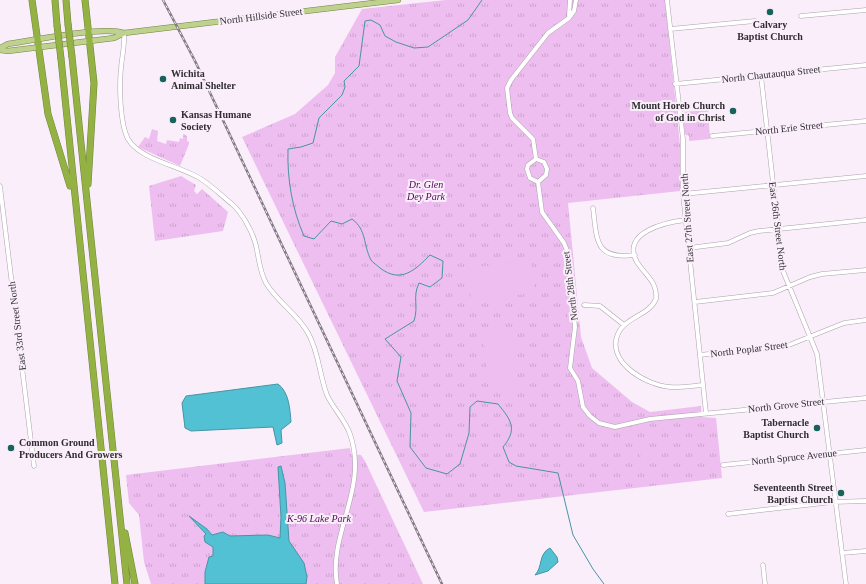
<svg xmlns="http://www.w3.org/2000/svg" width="866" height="584" viewBox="0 0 866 584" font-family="'Times New Roman',serif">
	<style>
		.grass { fill: url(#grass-tufts) }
		.garden { fill: #eebef0 }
		.water { fill: #53c1d4; stroke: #4894a3 }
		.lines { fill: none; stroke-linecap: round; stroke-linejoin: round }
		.stream { stroke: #4894a3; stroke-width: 1 }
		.minor-casing { stroke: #aca1ac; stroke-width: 5 }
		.major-casing { stroke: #71833d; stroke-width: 6 }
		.highway-casing { stroke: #71833d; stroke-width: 7 }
		.minor { stroke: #fff; stroke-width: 4 }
		.major { stroke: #bfd18e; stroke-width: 5 }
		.highway { stroke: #94b243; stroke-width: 6 }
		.rail-casing { stroke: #817a82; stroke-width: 2.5 }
		.rail { stroke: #f9eefa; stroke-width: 1; stroke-dasharray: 3; stroke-linecap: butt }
		.highway-bridge-casing { stroke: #71833d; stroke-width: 7; stroke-linecap: butt }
		.highway-bridge { stroke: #94b243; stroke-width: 6 }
		.poi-dot { fill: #17635b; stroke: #f9eefa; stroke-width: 1.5 }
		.labels { text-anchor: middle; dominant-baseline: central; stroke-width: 4; stroke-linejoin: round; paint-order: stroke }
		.street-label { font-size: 10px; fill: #302c31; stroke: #f9eefa }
		.poi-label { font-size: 10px; font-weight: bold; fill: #302c31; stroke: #f9eefa; text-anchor: start }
		.park-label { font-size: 10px; font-style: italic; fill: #4f0853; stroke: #f9eefa }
	</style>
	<defs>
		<pattern id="grass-tufts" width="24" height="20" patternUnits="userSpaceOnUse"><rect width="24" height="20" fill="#eebef0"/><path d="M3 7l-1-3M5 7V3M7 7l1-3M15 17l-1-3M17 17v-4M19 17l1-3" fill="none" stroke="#cca3ce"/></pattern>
	</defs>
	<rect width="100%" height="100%" fill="#f9eefa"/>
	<!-- grass -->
	<path class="grass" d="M446,0H665L680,145V191L568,203L581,337L592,368L632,402L650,412L701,406L702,417L716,418L722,478L424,512L242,137L295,114L328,85L335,73V57L362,9Z
		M708,110L710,139L689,141V136L685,134L682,112Z
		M152,129L158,131L157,141L166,144L167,140L179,142L180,138L183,139V134L187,136V141L189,142V144L180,166L138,147L145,137L149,139Z
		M181,176L196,185L194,191L197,194L202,189L228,212L223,231L155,241L149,186Z
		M350,448L351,454L361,455L365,461L423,584H151L144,562L139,515L129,503L126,475Z"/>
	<!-- garden -->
	<path class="garden" d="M531,261L535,293L471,300L468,268Z
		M512,330L518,390L489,393L483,333Z
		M657,450L658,460L641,462L640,452Z"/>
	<!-- water -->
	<path class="water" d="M278,384C289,392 290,409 291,422L281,430L282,443L277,445L273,427L191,431L185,428L182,403L186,396Z
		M281,466L285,483L289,541L304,563L307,577L306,584H205V572L209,557L213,556V547L205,542L204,536L206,534L189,516L207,529L212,535L223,532L230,536L268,535L280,538L281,517L278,467Z
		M550,548L557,557L558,562L548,571L535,575C543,567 538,554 550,548Z"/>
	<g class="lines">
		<!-- stream -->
		<path class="stream" d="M482,0L468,20L428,47L414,48L396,42L385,36L380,25L371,20L365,21L359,66L344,81L345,87L342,95L319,118L313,143L301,147L288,149C287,178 292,209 304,236L314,239L331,221L342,224L352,219C367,230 363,245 371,260C373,263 377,265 380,268C401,284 415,270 430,255L443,261L442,278L430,287L419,283C412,298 419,305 414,321L385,339L401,357L397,381L411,413L410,447L426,468L447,474L460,464L469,433L470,407L477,401L498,404C511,420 518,429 503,447L509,462L516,466L558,473L573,535L593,569L604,584"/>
		<defs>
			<path id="minor" d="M667,0L683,139V194L706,413
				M569,16L570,0
				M801,16L866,10
				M670,29L755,21
				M124,33C125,45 122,56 121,68C119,86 120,124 128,139C140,160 181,166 201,179C212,186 222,196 232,204C242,213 251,229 255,242C259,256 259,271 266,283C277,302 297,313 308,333C319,352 319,374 327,395C333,408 345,420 350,434C369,489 328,533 337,584
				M761,76L783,271L817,354L846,584
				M675,84L866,65
				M712,136L866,121
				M536,159L533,139L512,118L510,113L507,88L511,80L548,33L569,18L574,11L576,0
				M536,159L528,165L527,169L530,178L538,182
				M536,159L544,162L547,169L546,175L538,182
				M538,182L542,212L564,243L568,253L575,327L570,368L578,381L583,407L590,416L599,423L615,427L650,419L866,398
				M0,186L34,466
				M683,194L866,176
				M593,208C597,241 595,260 635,255
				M686,220C667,222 620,232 637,262C645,275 658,282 656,299C649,315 629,316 620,330C602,360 645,385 670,387C681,388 692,386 703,385
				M689,248L728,243L750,233L759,231L866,220
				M695,302L773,293L810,277L822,274L866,270
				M584,305L600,306L624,325
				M700,355L789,345L844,323L866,320
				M723,465L866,450
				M728,514L832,502L866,501
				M842,553L866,551
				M763,565L765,584"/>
			<path id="major" d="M0,48L8,44C34,40 103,26 124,33L398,0
				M0,50L8,51L114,38L124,33"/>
			<path id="highway" d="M32,0L48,114L70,186
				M55,0L57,25
				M66,0L68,24
				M85,0L94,83L88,184
				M72,57L127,584
				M61,59L115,584
				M125,533L135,584"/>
		</defs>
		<!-- minor casing -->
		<use href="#minor" class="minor-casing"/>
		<!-- major casing -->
		<use href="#major" class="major-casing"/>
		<!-- highway casing -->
		<use href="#highway" class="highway-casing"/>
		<!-- minor -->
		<use href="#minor" class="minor"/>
		<!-- major -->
		<use href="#major" class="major"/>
		<!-- highway -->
		<use href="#highway" class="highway"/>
		<defs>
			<path id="rail" d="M163,0L195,61L442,584"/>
		</defs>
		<!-- rail casing -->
		<use href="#rail" class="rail-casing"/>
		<!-- rail -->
		<use href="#rail" class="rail"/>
		<defs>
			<path id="highway-bridge" d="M68,24L72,57
				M57,25L61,59"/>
		</defs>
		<!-- highway-bridge casing -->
		<use href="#highway-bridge" class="highway-bridge-casing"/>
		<!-- highway-bridge -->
		<use href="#highway-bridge" class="highway-bridge"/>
	</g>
	<!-- markers -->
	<g class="poi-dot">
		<circle cx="770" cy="12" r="4"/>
		<circle cx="163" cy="79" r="4"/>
		<circle cx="733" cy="111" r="4"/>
		<circle cx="173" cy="120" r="4"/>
		<circle cx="817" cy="428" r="4"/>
		<circle cx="11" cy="448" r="4"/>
		<circle cx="841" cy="493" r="4"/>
	</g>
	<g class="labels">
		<!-- street labels -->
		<g class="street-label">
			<text transform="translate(261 16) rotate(-7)">North Hillside Street</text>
			<text transform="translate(771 74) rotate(-6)">North Chautauqua Street</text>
			<text transform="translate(789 128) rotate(-6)">North Erie Street</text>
			<text transform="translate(687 218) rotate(-94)">East 27th Street North</text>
			<text transform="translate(778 226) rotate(83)">East 26th Street North</text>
			<text transform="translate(570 286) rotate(-97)">North 28th Street</text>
			<text transform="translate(17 326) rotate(-97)">East 33rd Street North</text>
			<text transform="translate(749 349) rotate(-7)">North Poplar Street</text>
			<text transform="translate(786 405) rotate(-6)">North Grove Street</text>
			<text transform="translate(794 457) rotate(-6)">North Spruce Avenue</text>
		</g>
		<!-- poi labels -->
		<g class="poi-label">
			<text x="770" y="24" text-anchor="middle">Calvary<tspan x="770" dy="12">Baptist Church</tspan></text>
			<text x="171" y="73">Wichita<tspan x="171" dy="12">Animal Shelter</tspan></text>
			<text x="725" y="105" text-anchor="end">Mount Horeb Church<tspan x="725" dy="12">of God in Christ</tspan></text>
			<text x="181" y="114">Kansas Humane<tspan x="181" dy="12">Society</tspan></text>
			<text x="809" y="422" text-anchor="end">Tabernacle<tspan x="809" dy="12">Baptist Church</tspan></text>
			<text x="19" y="442">Common Ground<tspan x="19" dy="12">Producers And Growers</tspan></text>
			<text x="833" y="487" text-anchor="end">Seventeenth Street<tspan x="833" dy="12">Baptist Church</tspan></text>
		</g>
		<!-- park labels -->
		<g class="park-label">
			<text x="426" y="184">Dr. Glen<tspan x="426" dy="12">Dey Park</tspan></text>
			<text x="319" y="518">K-96 Lake Park</text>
		</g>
	</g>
</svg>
